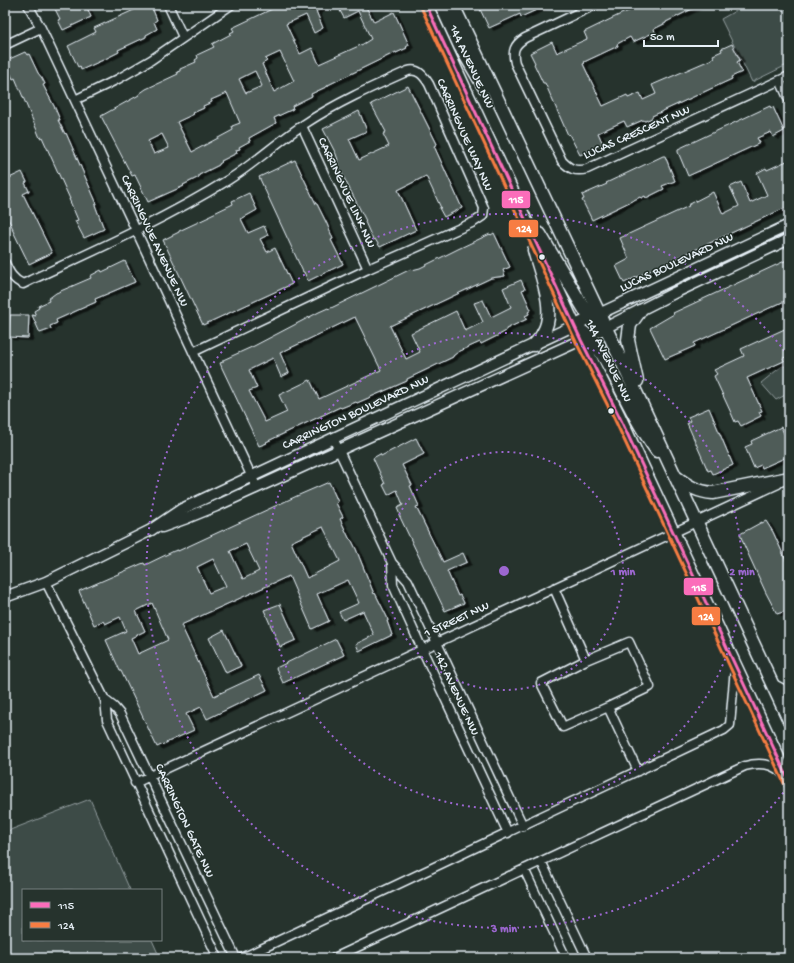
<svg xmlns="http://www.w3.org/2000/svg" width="794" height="963" viewBox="0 0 794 963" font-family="'Gochi Hand',sans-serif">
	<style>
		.green { fill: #3e4b47; stroke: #939ea0 }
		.building { fill: #505c59; stroke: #e8f1f8; fill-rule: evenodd; filter: url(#shadow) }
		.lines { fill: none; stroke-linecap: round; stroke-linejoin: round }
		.minor-casing { stroke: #e8f1f8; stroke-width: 11 }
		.tertiary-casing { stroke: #e8f1f8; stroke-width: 13 }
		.secondary-casing { stroke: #e8f1f8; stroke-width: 15 }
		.minor { stroke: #26332d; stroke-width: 8 }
		.tertiary { stroke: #26332d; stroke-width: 10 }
		.secondary { stroke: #26332d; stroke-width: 12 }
		.bus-1-casing { stroke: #26332d; stroke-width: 6 }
		.bus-2-casing { stroke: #26332d; stroke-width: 6 }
		.bus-1 { stroke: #fb6dba; stroke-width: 3 }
		.bus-2 { stroke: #f77d43; stroke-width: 3 }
		.ring { fill: none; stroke: #9c67d0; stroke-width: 2; stroke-dasharray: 2 4 }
		.bus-dot { fill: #e8f1f8; stroke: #26332d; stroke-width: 1.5 }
		.labels { text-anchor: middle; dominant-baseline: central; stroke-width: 3; stroke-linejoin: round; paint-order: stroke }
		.street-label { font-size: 13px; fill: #e8f1f8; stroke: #26332d }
		.centre { fill: #9c67d0; stroke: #26332d; stroke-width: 2 }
		.ring-label { font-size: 12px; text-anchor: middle; font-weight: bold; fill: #9c67d0; stroke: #26332d; stroke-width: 3; stroke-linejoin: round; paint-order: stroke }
		.line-badge { stroke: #26332d; stroke-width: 1.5 }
		.badge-label { font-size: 11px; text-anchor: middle; font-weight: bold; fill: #fff }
	</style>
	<defs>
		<filter id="shadow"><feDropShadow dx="4.5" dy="2.5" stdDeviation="0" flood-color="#0009"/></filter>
	</defs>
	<rect width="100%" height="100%" fill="#26332d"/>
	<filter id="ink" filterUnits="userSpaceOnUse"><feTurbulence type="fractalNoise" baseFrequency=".025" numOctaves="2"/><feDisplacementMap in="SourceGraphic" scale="8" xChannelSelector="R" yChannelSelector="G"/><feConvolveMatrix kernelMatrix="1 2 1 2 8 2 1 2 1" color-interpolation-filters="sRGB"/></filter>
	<g filter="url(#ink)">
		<!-- green -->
		<path class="green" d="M746,5H784L789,16V64L752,82L721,19Z
			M782,366H789V393L776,400L761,383Z
			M90,799L130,890H23V940H152L160,958H5V832Z"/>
		<!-- building -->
		<path class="building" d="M53,5H86L91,17L63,30L58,20L60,19Z
			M134,5H151L157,20L154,22L157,29L146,35V37L118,50L119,52L103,60L81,70L80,66L78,67L68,46L96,32L94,28L136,9Z
			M270,5H328L316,11L323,28L314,33L306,15L286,24L300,54L312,48L319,64L363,44L371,39L358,11L344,18L337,5H371L366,7L374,22L394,12L409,45L406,47L407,48L396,53V52L328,85V86L311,94L312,96L292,106L293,109L274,118L276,123L249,138L250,141L239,147L240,149L236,150L237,153L221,161L222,162L219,164V165L199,175V177L183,185L184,186L148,202L135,175L132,176L101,116L139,95V94L146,89L178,74L177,72L180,71V69L196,62L195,60L198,58L197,55L214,47L212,44L231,34L230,33L234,31L232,28L272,9ZM280,52L294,81L274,92L262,64L267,61L265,59ZM255,71L262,86L246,93L239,79ZM227,93L240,123L232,126L233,130L192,152L177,122L194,114L193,113L204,108L203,106L212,102L211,100ZM162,134L169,148L154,154L148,141Z
			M478,5H547L521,17L520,14L489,28Z
			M644,5H700L666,22V23L654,29L655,32L633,42L630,37L617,44L618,46L584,62L585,63L583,64L603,106L627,95L628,98L640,93L643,100L656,94L652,85L710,60L714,57L713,55L722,51L721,49L732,44L740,60L737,62L742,72L731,77L732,79L652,116V118L645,121L643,120L627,127L624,121L598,133L603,144L580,155L569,134L568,135L545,83H543L534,64L535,63L530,53L552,42L557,53L558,52L587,39L584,32L621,14Z
			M25,52L27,55L29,54L38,73L42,78L45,84L43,85L55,108L60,120H58L65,134L66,133L97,204L95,205L104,229L84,238L75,221L78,220L69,199H70L42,137L40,138L36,128L15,78L13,79L5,61Z
			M408,86L437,144L434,146L462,208L444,217L439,208H441L426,176L398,190L416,230L380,247L375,239L373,240L365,222L366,221L340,170L337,161L338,160L336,154L323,129L359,111L367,131L349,139L359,160L389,146L383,134L386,132L371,104Z
			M770,106L771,108L773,107L784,131L773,137L771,132L757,138L760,143L688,176L678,152V149Z
			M663,156H665L675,181L662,186L664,189L646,198L645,196L641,198L640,197L592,220L582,200L584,199L582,195L607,184L606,183Z
			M295,160L316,204H317L327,224L333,239L331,240L343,264L308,281L304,272H303L259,177Z
			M789,160V206L624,283L616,266L629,259L620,238L689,206L688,205L713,192L723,214L739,206L730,187L741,182L750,203L767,195L757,173L766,168L767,170Z
			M22,172L27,182L25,183L29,191L23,194L52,253L29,264L12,229H13L5,212V180Z
			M249,193L257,210L241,219L248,233L264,226L268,235L260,239L267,252L275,248L292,284L203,325L163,240L179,232V231L209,217L208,216L233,204L232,201Z
			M494,233L510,267L503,270L505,276L491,278L390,326L406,359L420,352L411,333L456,311L465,331L483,322L474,303L483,300L491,317L511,307L503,288L521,280L525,289L522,290L531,310L528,312L529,314L525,316L527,319L506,329V331L499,335L481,344L480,342L458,352L453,356V357L407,379V381L357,403L356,402L341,408L340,407L266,442L267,443L259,446L222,368L220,363L223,362V360L254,346L319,312L328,308L329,309L411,269L412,270L420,268L458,249L490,234L491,235ZM355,317L381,370L319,399L310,380L279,395L287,412L265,422L249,391L257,388L249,370L273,358L281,377L289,373L280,353Z
			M789,259V299L694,343L695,346L665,359L650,328L674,314L673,313Z
			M125,261L135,282L95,299L96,302L56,320L57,323L50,326L51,329L40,333L32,315L36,316L34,311L39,308L38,306L49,301L48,299L56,293L91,278L90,276L101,270L102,272Z
			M10,315H29L28,338L8,337Z
			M789,327V356L783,358L784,361L747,378L762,411L759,412L761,416L741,426L738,421L735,422L732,415L714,376L717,374L714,370L744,356L741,349Z
			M709,408L733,465L713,474L711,470L708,471L687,423L690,421L688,417Z
			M781,427L789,444V456L762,468L761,465L754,468L745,447L752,444L751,441Z
			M416,438L424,454L402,465L412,485L410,486L419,506L416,507L443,562L463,553L467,562L447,571L458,596L460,595L464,603L445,611L399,515H400L397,508L403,505L397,490L388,495L383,485L385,484L373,458L380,454L381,456Z
			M329,482L338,502L336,503L343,517L340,519L349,538L352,541L356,549L374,594L375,593L387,617L388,621H387L392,635L359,651L356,644L374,635L363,611L343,620L339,612L359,603L348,580L317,594L329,621L312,629L289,576L181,625L214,696L259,675L267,690L207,719L201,707L186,714L194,730L157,747L121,671H120L106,640L126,631L120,617L105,624L103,621L94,625L79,591L141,564L144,563L145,565L174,551L178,550V551L299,495ZM323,527L340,561L307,578L291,542ZM246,544L259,571L243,579L230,551ZM213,559L226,586L209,593L197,567ZM152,603L168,640L138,654L131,638L145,631L136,611Z
			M766,521L773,532L789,567V610L777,614L766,593L744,545L740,534L762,522V523Z
			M280,604L296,640L280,647L264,610Z
			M224,630L241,666L226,673L209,638Z
			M336,639L344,655L283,683L276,668Z"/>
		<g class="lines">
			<defs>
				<path id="minor" d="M28,5L41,28L257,488
					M168,5L183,37
					M595,5L525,38C514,45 512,51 515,63L562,161C570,169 575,172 587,169L789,76
					M5,45L41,28
					M780,80L789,100
					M75,100L118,79L151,60L231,5
					M302,126L368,269
					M5,263C9,272 13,280 23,284L31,280C98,249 165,219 228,180C254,164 277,142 303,125C336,103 372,87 408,71C418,68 424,76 429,84L484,208L483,216L474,222L368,269L193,352
					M333,438L392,563L408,581L523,826
					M392,563L393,585L422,649L508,833
					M46,582L105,700L107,720L218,958
					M554,588L586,660
					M772,683L789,692
					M105,700L114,707L120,714L236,958
					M608,707L650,687L629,642L586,660L541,683L563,727L608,707L638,771
					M135,783L778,484
					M541,861L587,958
					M524,869L566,958
					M242,958L724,730L730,725L735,668
					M334,958L745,766C759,762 775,763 784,776"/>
				<path id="tertiary" d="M162,527L184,519L216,506L581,340L674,293L789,239
					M5,597L46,582L151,530L182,509L789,225"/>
				<path id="secondary" d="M426,5L581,340L619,416L789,781
					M441,5L460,46L484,87
					M453,5L606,328L789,720
					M540,234L590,319L600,329L606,328
					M579,329C597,340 607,363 617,381C629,405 641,429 657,451
					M534,345C537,341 541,338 543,333C557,310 540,274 534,250
					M637,381L628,340L630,325L640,311
					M676,477C688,486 698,492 713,493L789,478"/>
			</defs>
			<!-- minor casing -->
			<use href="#minor" class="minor-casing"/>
			<!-- tertiary casing -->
			<use href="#tertiary" class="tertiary-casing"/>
			<!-- secondary casing -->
			<use href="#secondary" class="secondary-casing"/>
			<!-- minor -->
			<use href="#minor" class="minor"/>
			<!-- tertiary -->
			<use href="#tertiary" class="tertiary"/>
			<!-- secondary -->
			<use href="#secondary" class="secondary"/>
			<defs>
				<path id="bus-1" d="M426,5L581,340L619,416L789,781"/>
				<path id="bus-2" d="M421,7L576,342L614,418L784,783"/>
			</defs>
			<!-- bus-1 casing -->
			<use href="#bus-1" class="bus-1-casing"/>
			<!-- bus-2 casing -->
			<use href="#bus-2" class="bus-2-casing"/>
			<!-- bus-1 -->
			<use href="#bus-1" class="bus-1"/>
			<!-- bus-2 -->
			<use href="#bus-2" class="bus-2"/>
		</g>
	</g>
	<!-- distance rings -->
	<g class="ring">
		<circle cx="504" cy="571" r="119"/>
		<circle cx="504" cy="571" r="238"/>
		<path d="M787 788A357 357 0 1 1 787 354"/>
	</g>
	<!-- markers -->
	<g class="bus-dot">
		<circle cx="542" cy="257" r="3.5"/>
		<circle cx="611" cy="411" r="3.5"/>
	</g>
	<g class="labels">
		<!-- street labels -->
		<g class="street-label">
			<text transform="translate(471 67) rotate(65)">144 AVENUE NW</text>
			<text transform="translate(637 133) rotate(-24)">LUCAS CRESCENT NW</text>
			<text transform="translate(464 135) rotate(66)">CARRINGVUE WAY NW</text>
			<text transform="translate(346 193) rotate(65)">CARRINGVUE LINK NW</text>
			<text transform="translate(154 241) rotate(65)">CARRINGVUE AVENUE NW</text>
			<text transform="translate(677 263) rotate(-25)">LUCAS BOULEVARD NW</text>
			<text transform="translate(608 361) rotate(64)">144 AVENUE NW</text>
			<text transform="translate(356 413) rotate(-25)">CARRINGTON BOULEVARD NW</text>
			<text transform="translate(457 620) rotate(-25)">1 STREET NW</text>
			<text transform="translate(456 694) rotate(65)">142 AVENUE NW</text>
			<text transform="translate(184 821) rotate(65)">CARRINGTON GATE NW</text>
		</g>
	</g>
	<circle cx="504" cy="571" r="6" class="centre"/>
	<g class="ring-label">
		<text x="623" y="575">1 min</text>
		<text x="742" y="575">2 min</text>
		<text x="504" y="932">3 min</text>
	</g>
	<g class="line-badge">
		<rect x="501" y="190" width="30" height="19" rx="4" fill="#fb6dba"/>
		<rect x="508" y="219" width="31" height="19" rx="4" fill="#f77d43"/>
		<rect x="683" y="577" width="31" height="19" rx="4" fill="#fb6dba"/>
		<rect x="691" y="606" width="30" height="20" rx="4" fill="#f77d43"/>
	</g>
	<g class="badge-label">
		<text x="516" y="203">115</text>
		<text x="524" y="232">124</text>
		<text x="699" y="591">115</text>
		<text x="706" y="620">124</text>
	</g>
	<!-- margin -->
	<rect width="794" height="963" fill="none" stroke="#26332d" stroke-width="20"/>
	<rect x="10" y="10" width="774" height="943" fill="none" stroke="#e8f1f8" stroke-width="1.5" filter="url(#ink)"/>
	<!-- legend -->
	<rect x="22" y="889" width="140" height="52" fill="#26332d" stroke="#747f7e"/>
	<rect x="30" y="902" width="20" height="6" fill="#fb6dba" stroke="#747f7e"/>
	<text x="58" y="909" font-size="12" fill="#e8f1f8">115</text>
	<rect x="30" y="922" width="20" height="6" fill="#f77d43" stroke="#747f7e"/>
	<text x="58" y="929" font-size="12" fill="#e8f1f8">124</text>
	<!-- scale -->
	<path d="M644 40v6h74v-6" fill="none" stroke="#e8f1f8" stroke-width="2"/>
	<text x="650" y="40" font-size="12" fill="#e8f1f8" stroke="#26332d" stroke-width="3" paint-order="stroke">50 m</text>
</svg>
